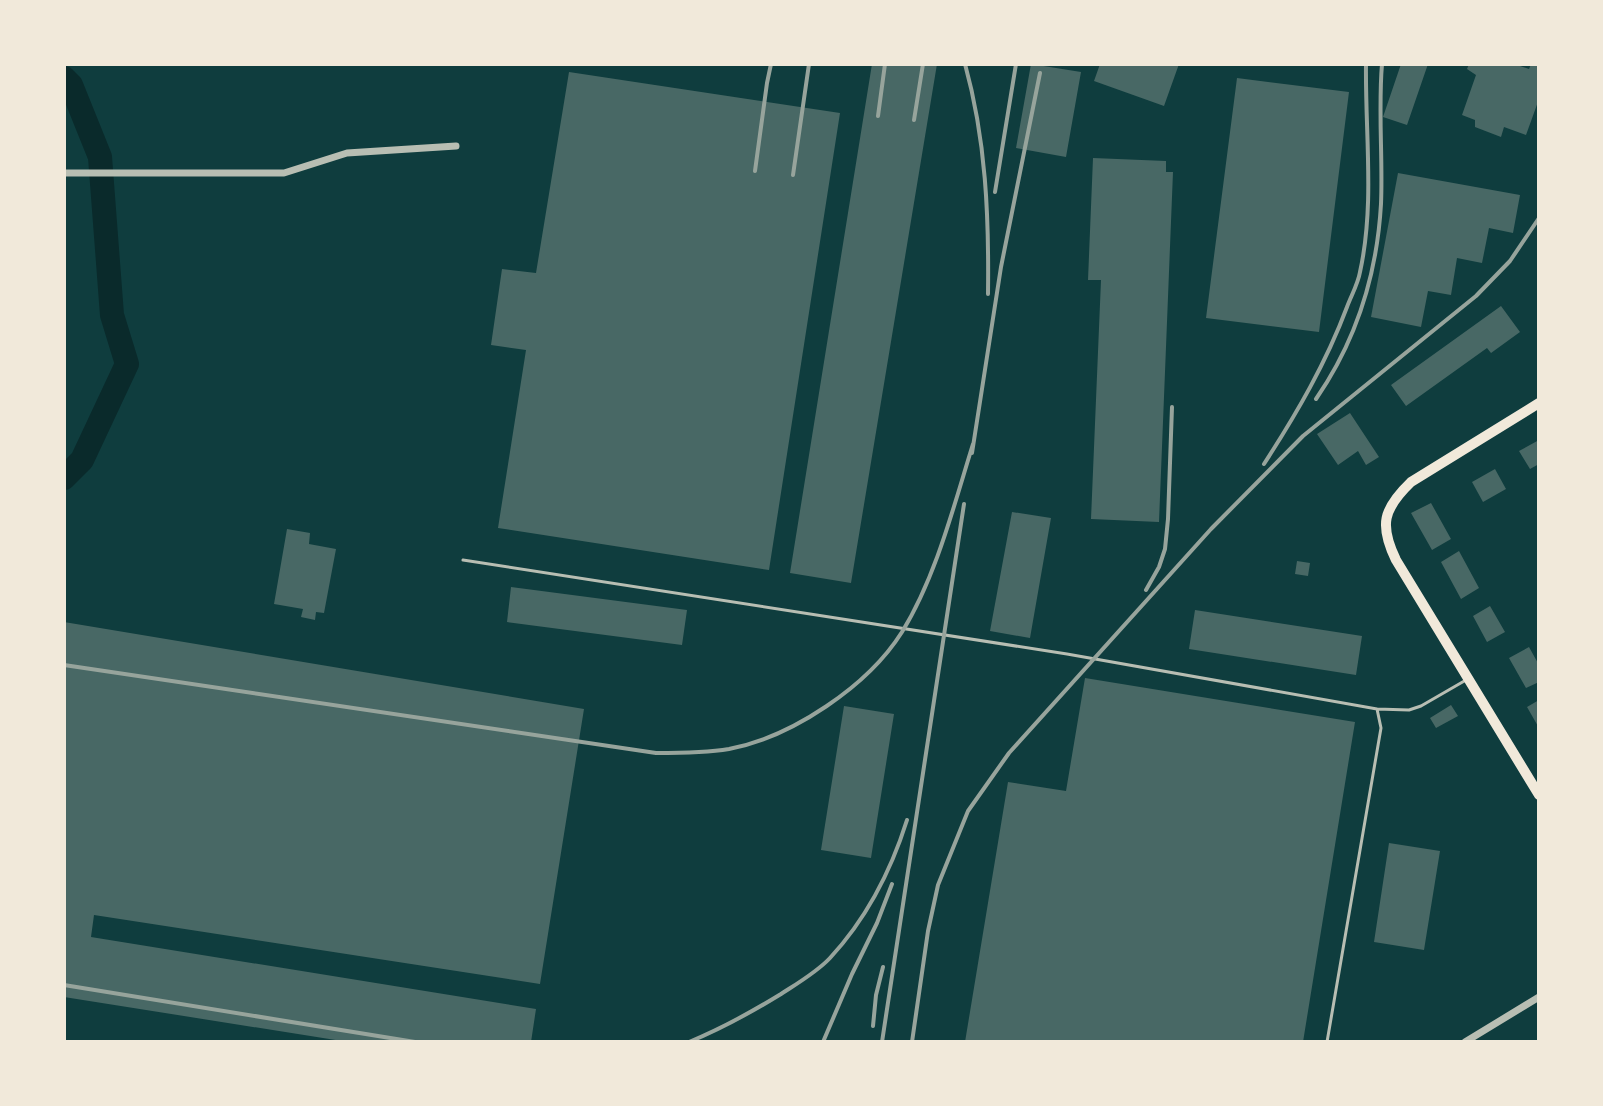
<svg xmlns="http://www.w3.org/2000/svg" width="1603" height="1106" viewBox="0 0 1603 1106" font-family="Merriweather,serif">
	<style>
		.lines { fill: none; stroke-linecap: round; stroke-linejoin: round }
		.river { stroke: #0a2a2b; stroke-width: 24 }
		.building { fill: #486865 }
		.service { stroke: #b8beb3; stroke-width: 3 }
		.minor { stroke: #b8beb3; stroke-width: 7 }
		.primary { stroke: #f1e9da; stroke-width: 10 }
		.rail { stroke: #97a49c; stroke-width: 4 }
	</style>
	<rect width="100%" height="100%" fill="#0f3d3e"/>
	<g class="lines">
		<!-- river -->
		<path class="river" d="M64,78L71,85L100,157L112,315L127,364L82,460L64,478"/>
	</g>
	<!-- building -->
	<path class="building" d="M872,64H937L851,583L790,573Z
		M1031,64L1081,72L1066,157L1016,148Z
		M1100,64H1179L1164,106L1094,81Z
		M1401,64H1428L1407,125L1383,117Z
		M1469,64H1514L1529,69L1531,64H1539V99L1526,135L1504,127L1501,137L1475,127V120L1462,115L1476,75L1467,69Z
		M569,72L840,113L769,570L498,528L526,350L491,345L502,269L536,273Z
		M1237,78L1349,92L1319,332L1206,318Z
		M1093,158L1166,161V172H1173L1159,522L1091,519L1101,280H1088Z
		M1398,173L1520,195L1513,233L1489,228L1482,263L1457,258L1451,295L1428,291L1421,327L1371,317Z
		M1501,306L1520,332L1491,353L1487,348L1406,406L1391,385Z
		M1350,413L1379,457L1366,465L1358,451L1338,465L1317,434Z
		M1539,440V464L1530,469L1519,451Z
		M1495,469L1506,489L1483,502L1472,482Z
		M1431,503L1451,539L1432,550L1411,513Z
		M1012,512L1051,518L1030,638L990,631Z
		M287,529L310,533L309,544L336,549L324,613L316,612L315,620L301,617L303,609L274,604Z
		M1459,551L1479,588L1461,599L1441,562Z
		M1297,561L1310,563L1308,576L1295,574Z
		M511,587L687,610L682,645L507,622Z
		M1490,606L1505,632L1487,642L1473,616Z
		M1195,610L1362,636L1356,675L1189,649Z
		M64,622L584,709L540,984L94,915L91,937L536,1009L531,1042H348L64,997Z
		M1529,647L1539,665V682L1526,688L1509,658Z
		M1085,678L1355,722L1303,1042H965L1008,782L1066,791Z
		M1539,700V728L1527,707Z
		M1451,705L1458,716L1436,728L1430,718Z
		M844,706L894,714L871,858L821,850Z
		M1389,843L1440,851L1424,950L1374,942Z"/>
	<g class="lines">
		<!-- service -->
		<path class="service" d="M463,560L1067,654L1377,709L1381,728L1327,1042
			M1377,709L1409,710L1421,706L1466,680"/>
		<!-- minor -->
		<path class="minor" d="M64,173H284L347,153L456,146
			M1465,1042L1539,997"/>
		<!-- primary -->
		<path class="primary" d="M1539,403L1411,482C1383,509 1379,525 1396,560L1539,795"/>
		<!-- rail -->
		<path class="rail" d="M965,64C986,140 989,216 988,294
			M878,116L885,64
			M914,120L923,64
			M755,171L767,83L771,64
			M793,175L809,64
			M995,192L1016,64
			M1316,399C1356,341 1377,274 1381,204C1383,158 1378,111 1382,64
			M972,453L1001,267L1040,73
			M1264,464C1297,413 1326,363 1347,307C1351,296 1358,284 1360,272C1375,204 1365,133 1366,64
			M1146,590L1159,567L1165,549L1168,519L1172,407
			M64,665L656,753C680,753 705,753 729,749C792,737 868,686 902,632C936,577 954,505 973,444
			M64,985L415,1042
			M873,1026L876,995L883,967
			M689,1042C723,1028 750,1013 781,994C798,983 817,972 830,958C867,918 891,871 907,820
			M823,1042L852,974L877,923L892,884
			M882,1042L964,504
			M912,1042L928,931L938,885L968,811L1009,753L1211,529L1303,436L1476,296L1510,261L1539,218"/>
	</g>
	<!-- border -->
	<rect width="1603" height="1106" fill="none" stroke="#f1e9da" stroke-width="132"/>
</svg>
